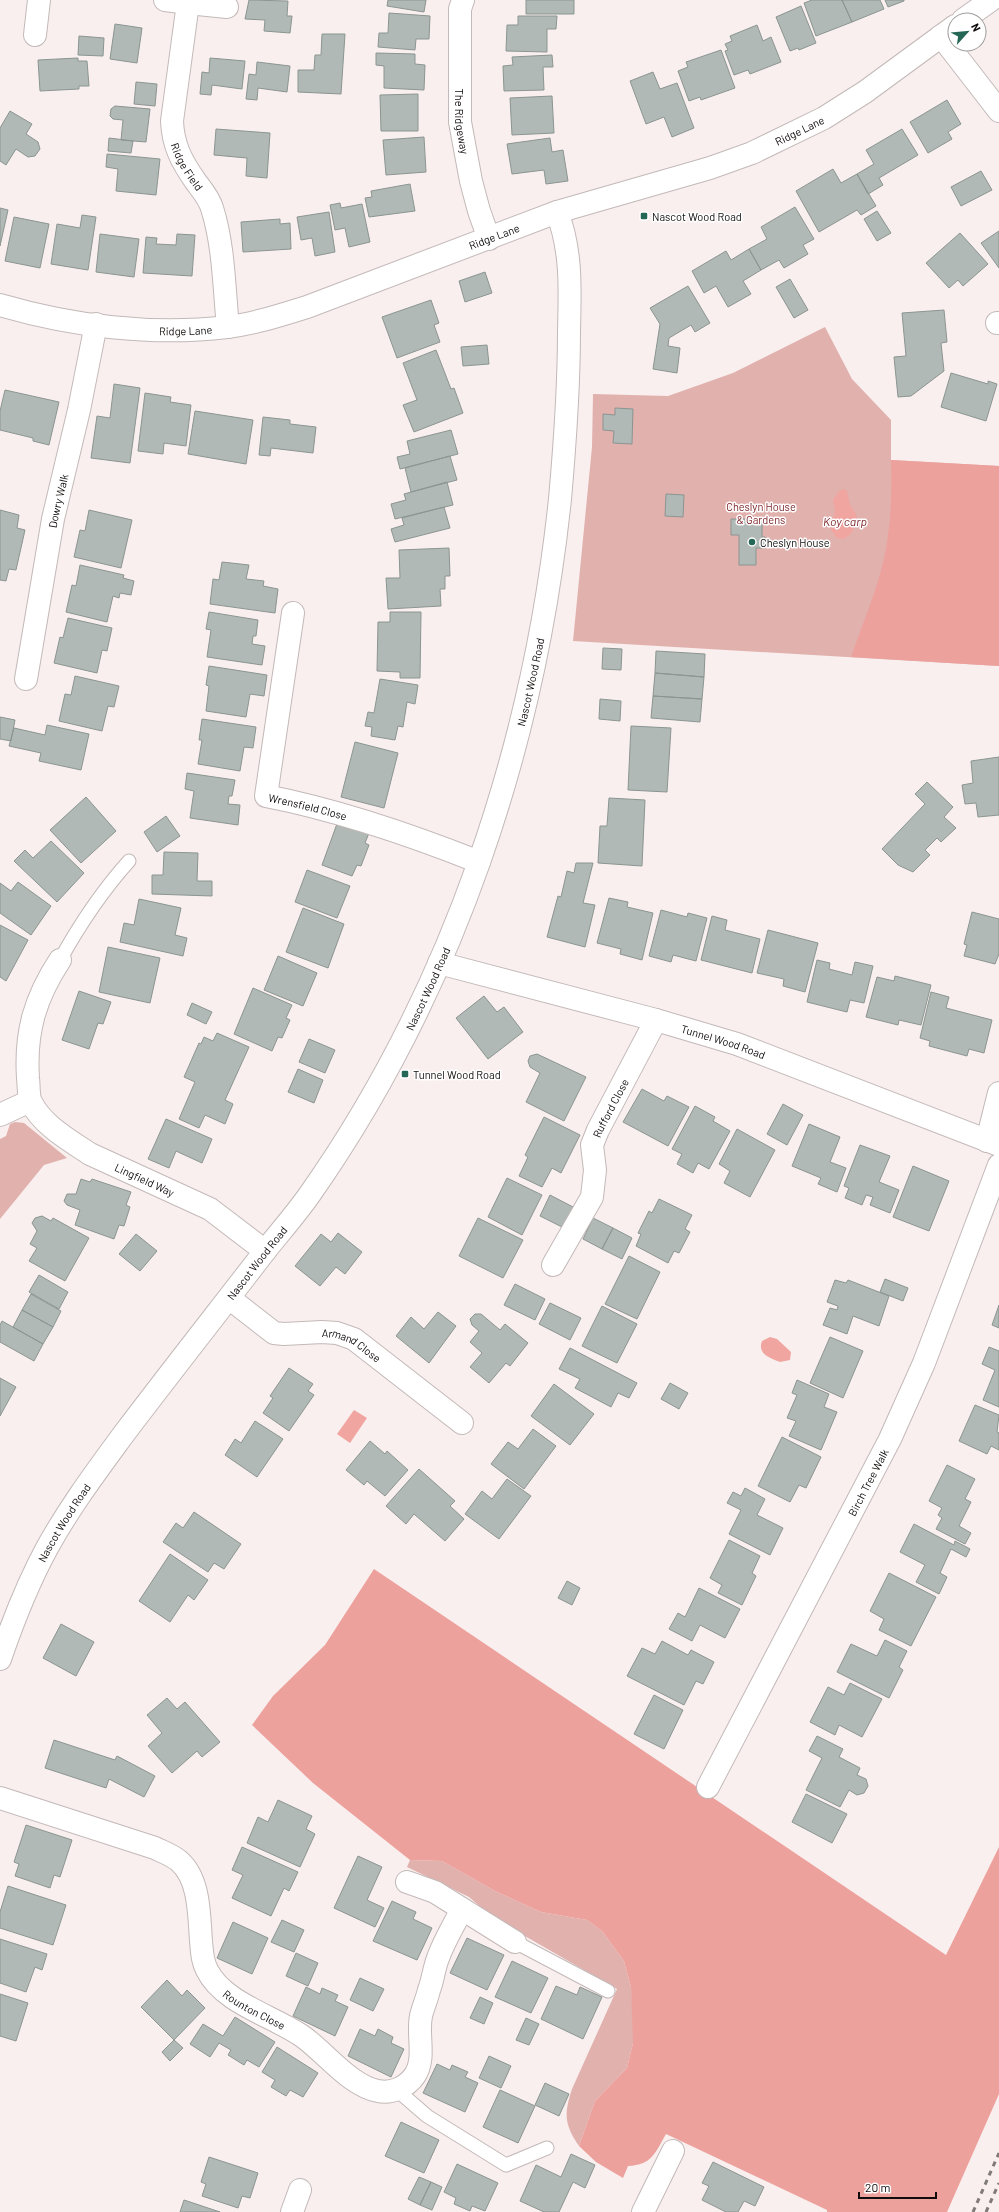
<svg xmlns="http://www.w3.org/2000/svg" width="999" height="2212" viewBox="0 0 999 2212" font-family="Barlow,sans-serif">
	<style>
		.green { fill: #e1b1ae }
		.forest { fill: #eda19d }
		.water { fill: #f1a5a1 }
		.building { fill: #b0b9b6; stroke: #8b9591 }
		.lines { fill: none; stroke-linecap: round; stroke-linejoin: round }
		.service-casing { stroke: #c3b9b8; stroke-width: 15 }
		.minor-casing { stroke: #c3b9b8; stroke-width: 24 }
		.service { stroke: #fff; stroke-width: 13 }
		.minor { stroke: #fff; stroke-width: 22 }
		.rail { stroke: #807a79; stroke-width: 3; stroke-dasharray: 5 5; stroke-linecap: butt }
		.poi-dot { fill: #256756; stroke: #fff; stroke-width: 1.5 }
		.labels { text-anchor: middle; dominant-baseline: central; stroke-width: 3; stroke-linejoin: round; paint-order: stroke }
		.street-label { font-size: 11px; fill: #0f0c0b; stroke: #fff }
		.poi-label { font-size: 11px; fill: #0f0c0b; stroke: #fff; text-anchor: start }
		.park-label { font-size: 11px; fill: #7e262a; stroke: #fff }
		.water-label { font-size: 12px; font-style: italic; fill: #7d2529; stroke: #fff }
	</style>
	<rect width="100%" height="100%" fill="#f9efee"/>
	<!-- green -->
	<path class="green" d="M825,327L852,379L891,420V460L999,466V666L573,641L592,447L593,394L668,396L733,373Z
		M15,1122L24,1123L67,1158L44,1165L0,1219V1139L6,1136L10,1124Z
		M410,1860L442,1861L495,1891L541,1912L587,1920L602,1931L624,1961L631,1987L633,2012V2043L627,2068L595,2101L579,2146C564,2124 564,2114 572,2089L617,1989L511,1928L489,1914L469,1897L407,1867Z"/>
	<!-- forest -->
	<path class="forest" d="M891,460L999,466V666L851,657C863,622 879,586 886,549C891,520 892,490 891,460Z
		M374,1569L946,1955L999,1847V2094L947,2212H827V2210L666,2134C655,2153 652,2165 628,2166L623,2178L596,2162L579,2146L595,2101L627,2068L633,2043L631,1987L624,1961L602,1931L587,1920L541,1912L495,1891L442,1861L410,1860L313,1783L252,1725L273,1696L325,1645Z"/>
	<!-- water -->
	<path class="water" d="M844,489L847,491L850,505L856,514L857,520L851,534L843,539L837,538L830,528L835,512L833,500L839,491Z
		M770,1337L777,1339L791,1352L790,1360L780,1362C770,1358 757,1354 762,1341Z
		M354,1410L367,1418L350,1443L337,1434Z"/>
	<!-- building -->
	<path class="building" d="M249,0L288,1L287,16H292L290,33L264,31L265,20L245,19Z
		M388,0H426L424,12L387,6Z
		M526,0H574V14H526Z
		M812,0H842L852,22L816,36L804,3Z
		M842,0H880L884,9L852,22Z
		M885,0H904V1L888,7Z
		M801,6L816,43L799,50L798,48L790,51L776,17Z
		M389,13L430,16L429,39H416L415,50L378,47L379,33H388Z
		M518,16H557L556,29H547V52L506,51L507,25H518Z
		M115,24L142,28L137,63L110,59Z
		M757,25L763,41L771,37L781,62L750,74L748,70L734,75L725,51L728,50L725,44L732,41L730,36Z
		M322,34H345L341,94L298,92V70H314L315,55H321Z
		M79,36L104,38L103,56L78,55Z
		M721,50L735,88L701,100L700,97L689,101L678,71L688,67L686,62Z
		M376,53L415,54V64L425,65L424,90L384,88V66L376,65Z
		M552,55L553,67H543L544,90L504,91L503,66L513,65L512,57Z
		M78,58V61H87L89,86H79V89L40,91L38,60Z
		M210,58L245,61L242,89L212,85L211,95L200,94L202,72L209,73Z
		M257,62L290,66L287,92L258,88L257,100L246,99L249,74L256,75Z
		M653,72L660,89L677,83L694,128L672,137L664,117L646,124L630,81Z
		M136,82L157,84L155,106L134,104Z
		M418,94V131H381L380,95Z
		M552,96L554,133L512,135L510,98Z
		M947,100L961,124L948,132L952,139L928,153L910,122Z
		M115,106L150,109L146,142L121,140L123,120L113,119L110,116L111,109Z
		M10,111L32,124L26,134L38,142L40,149L35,156L28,157L16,149L6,165L0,161V128Z
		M216,129L270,133L267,178L246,176L247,158L214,155Z
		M902,129L918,155L879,178L883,185L868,194L857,174L874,164L866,150Z
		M424,137L426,172L386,175L383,140Z
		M109,138L133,141L131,153L108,151Z
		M550,138L552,152L563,150L568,181L546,184L544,170L512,174L507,144Z
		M107,154L160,159L156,195L116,191L118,169L106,167Z
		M833,169L841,183L857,174L876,206L861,215L857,210L819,232L796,191Z
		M981,171L992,190L961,206L951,187Z
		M410,184L415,211L369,217L365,198L372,197L371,191Z
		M340,203L341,208L362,204L370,242L349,247L345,228L335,230L330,205Z
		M795,207L814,239L803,245L808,254L784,268L779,260L761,270L749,249L767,239L761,227Z
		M0,208L8,210L0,246Z
		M877,211L891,233L877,241L864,219Z
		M329,212L335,252L315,256L312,238L301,240L297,217Z
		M82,215L96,217L88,270L51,264L57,224L80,228Z
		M14,217L49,224L40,268L5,261Z
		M280,219V224L290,223L291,249L243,252L241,222Z
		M999,231V268L981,243Z
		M960,233L988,264L963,286L958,280L949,288L926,263Z
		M100,234L139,239L134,277L96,272Z
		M177,234L195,235L192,276L143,273L146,237L157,238L156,244L176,245Z
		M749,249L761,270L743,281L751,294L728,307L716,286L704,293L692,271L726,251L731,260Z
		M485,272L492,293L465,302L459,281Z
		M790,279L808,310L794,318L776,287Z
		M688,286L710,323L695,332L691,325L669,338L668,346L680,348L677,373L653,369L660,324L650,308Z
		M431,300L439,323L434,325L440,342L397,358L382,317Z
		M944,310L947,342L941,343L944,371L911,396L898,397L894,357L906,356L902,313Z
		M487,345L489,364L463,366L461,347Z
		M436,350L451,389L454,388L463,413L414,432L403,405L417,400L403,363Z
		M951,373L988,384V381L997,384L986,421L941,407Z
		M114,384L140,388L130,463L91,458L97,416L110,418Z
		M5,390L59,402L49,445L33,441V438L0,430V411Z
		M145,393L171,397L170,402L191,405L186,446L164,443L163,454L138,451Z
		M615,408L633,409L632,444L613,443L614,431L603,430V414L615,415Z
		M195,411L253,420L246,464L188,454Z
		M263,417L290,420V424L316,427L313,453L271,448L270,456L259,455Z
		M451,430L458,454L400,469L397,457L410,454L407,441Z
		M450,456L457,480L411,492L405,468Z
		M447,482L453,505L395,519L391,504L406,500L404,494Z
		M666,494L684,495L683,517L665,516Z
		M444,507L450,528L395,542L391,529L404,525L402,518Z
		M0,510L19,515L17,528L25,530L16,570L9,569L6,581L0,580Z
		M89,510L132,520L121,568L74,557L80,530L85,531Z
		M731,519H762V537H765L764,548H756V565H739V535H731Z
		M449,548L450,576H445V589H440L441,606L388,609L386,578H400L399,550Z
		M222,562L249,565L246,579L264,581L263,586L278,589L275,613L210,604L213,579L219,580Z
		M80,565L124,575L123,578L134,581L131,595L120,593L119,598L113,596L107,622L66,612L72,585L76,586Z
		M209,612L258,620L256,636H253L252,644L265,646L262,665L207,657L211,630L206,629Z
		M390,612H421L420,678H400V672L377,671L378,622H390Z
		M68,618L112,628L107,651L102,650L97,673L54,663L60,637L63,638Z
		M603,648L622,649L621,670L602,669Z
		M656,651L705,654L704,677L655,673Z
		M209,666L267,675L264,696L250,694L246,717L206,711L209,686L206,685Z
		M655,673L704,677L702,699L653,696Z
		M75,676L119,686L114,707L108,706L102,731L59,721L65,694L71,695Z
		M380,679L418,685L415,704L407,702L403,727L398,726L395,740L371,736L372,727L365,726L368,712L374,713Z
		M653,696L702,699L700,722L651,718Z
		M600,699L621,701L620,721L599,719Z
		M0,717L15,720L11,741L0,739Z
		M202,719L256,727L253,748L244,747L240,771L198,764L202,740H199Z
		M47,725L89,734L81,770L39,761L41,753L9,746L14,728L45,735Z
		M631,726L671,728L667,792L628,790Z
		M355,742L398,753L384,808L341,797Z
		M999,757V815L978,817L976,803L965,804L962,785L973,783L971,761Z
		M187,773L235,780L232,796H229L228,804L240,805L238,825L190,818L194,791L185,789Z
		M927,782L953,807L944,817L956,828L941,842L937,838L925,850L930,855L913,872L898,865L882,849L925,804L915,794Z
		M86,797L116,831L81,863L50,830Z
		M609,798L645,800L642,866L598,863L600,826H607Z
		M166,816L180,836L157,852L144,832Z
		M338,821L369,833L365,843L369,845L361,866L357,865L352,876L322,865Z
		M51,841L84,873L57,902L14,861L25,850L33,858Z
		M164,852L198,853L197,881H212V896L152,894V875H163Z
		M576,863H593L583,903L595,905L585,947L547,937L558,896L561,897L567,871L574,873Z
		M307,870L350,886L337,918L295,902Z
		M18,882L51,906L31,935L0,913V883L11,891Z
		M609,898L628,902L627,907L653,913L642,960L620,954L621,949L597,943Z
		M139,899L181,908L175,935L187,938L183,956L120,942L124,923L134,925Z
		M303,908L344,924L328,968L286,952Z
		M661,910L687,917L688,913L707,918L696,961L673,955L671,962L649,956Z
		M972,912L999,919V954L995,964L964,956L967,945L964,944Z
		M712,916L727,920L725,930L760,939L752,973L701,960Z
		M0,925L28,940L6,981L0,977Z
		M768,930L818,943L805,992L783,986L784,979L757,973Z
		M108,947L160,958L150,1003L99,992Z
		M278,956L317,973L303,1006L264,990Z
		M817,960L830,963L829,969L852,975L855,962L873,966L864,1003L850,1000L847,1012L807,1002Z
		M895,976L931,985L921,1025L899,1020L898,1025L866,1017L877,977L894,981Z
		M253,988L292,1005L286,1018L290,1020L282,1038L278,1037L272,1051L234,1034Z
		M79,991L111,1002L103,1024L98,1023L89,1049L62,1040Z
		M931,992L949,997L946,1008L992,1020L984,1053L969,1049L967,1056L929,1046L930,1041L920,1038Z
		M484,996L497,1012L504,1007L523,1032L488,1059L456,1018Z
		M192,1003L212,1012L206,1024L187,1015Z
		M217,1033L249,1047L225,1100L233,1104L225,1124L205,1115L199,1128L179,1119L195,1082L184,1077L199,1043L201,1044L204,1037L213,1041Z
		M309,1039L335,1050L325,1073L299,1062Z
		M537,1054L586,1077L564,1121L526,1102L540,1073L530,1067L528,1061L530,1056Z
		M298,1069L323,1080L314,1103L288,1092Z
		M642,1089L664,1101L667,1096L689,1107L668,1146L623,1122Z
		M783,1104L803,1115L787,1145L767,1134Z
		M695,1106L715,1117L713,1121L730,1131L709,1169L698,1163L693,1173L677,1164L682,1154L672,1149Z
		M544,1117L580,1135L561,1173L552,1168L542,1187L519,1176L528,1157L525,1155Z
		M166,1119L212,1139L202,1163L176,1151L169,1168L148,1159Z
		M809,1124L840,1137L830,1162L846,1168L837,1192L818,1184L821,1178L792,1166Z
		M737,1129L775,1150L750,1197L724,1183L730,1171L719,1164Z
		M860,1145L890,1156L879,1182L899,1190L890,1213L870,1205L873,1197L866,1195L862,1205L845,1198L849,1188L844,1186Z
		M913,1166L949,1181L929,1231L893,1217Z
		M507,1178L542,1195L522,1235L488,1217Z
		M81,1179L90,1182L92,1179L131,1192L126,1205L130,1207L124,1226L119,1225L114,1239L75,1225L80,1210L67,1205L64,1201L67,1194H76Z
		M550,1195L573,1207L562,1227L540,1216Z
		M659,1199L692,1215L685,1229L690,1232L679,1253L674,1251L668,1263L636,1246L641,1234L638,1233L649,1211L652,1213Z
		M42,1216L51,1221L53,1218L89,1238L65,1281L29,1261L37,1248L30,1244L37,1231L32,1223L35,1218Z
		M478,1218L523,1240L503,1278L459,1256Z
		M593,1218L613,1228L602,1249L583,1239Z
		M613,1228L632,1238L622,1259L602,1249Z
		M338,1233L362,1252L345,1274L336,1267L320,1286L295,1266L321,1234L331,1242Z
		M136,1234L157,1251L140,1271L119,1254Z
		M629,1256L660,1272L637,1319L605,1304Z
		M39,1275L68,1292L59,1309L29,1292Z
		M885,1279L908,1288L903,1301L880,1292Z
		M835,1280L846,1283L848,1280L889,1296L879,1326L853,1316L847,1334L823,1325L830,1308L837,1310L838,1306L827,1302Z
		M515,1284L545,1299L535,1320L504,1305Z
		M31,1294L61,1311L53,1327L22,1310Z
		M550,1303L581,1318L570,1340L539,1324Z
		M999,1305V1328L992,1325Z
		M602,1306L637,1324L617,1363L582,1346Z
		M22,1310L53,1327L43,1344L13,1327Z
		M438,1312L456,1326L429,1363L396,1336L411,1317L424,1329Z
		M475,1314H481L500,1330L505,1324L528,1343L510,1366L506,1363L489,1383L470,1367L482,1353L470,1342L479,1331L472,1325L470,1319Z
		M2,1321L43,1344L34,1361L0,1342V1325Z
		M830,1337L863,1351L843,1398L810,1383Z
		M989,1347L999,1351V1407L983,1400L995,1370L982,1364Z
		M570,1348L637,1383L629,1398L618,1393L611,1407L575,1388L580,1379L559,1369Z
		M289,1368L313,1384L308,1391L314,1395L289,1431L263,1413L273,1398L270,1396Z
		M0,1378L16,1387L0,1416Z
		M797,1380L829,1394L824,1407L837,1412L821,1450L789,1436L796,1421L787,1418L797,1395L792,1393Z
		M670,1383L688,1393L679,1409L661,1399Z
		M554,1384L594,1414L570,1445L531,1416Z
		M975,1405L999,1415L997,1432L999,1433V1450L991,1446L987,1454L959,1441Z
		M255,1421L283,1439L257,1477L225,1455L235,1439L241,1443Z
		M533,1429L556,1446L524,1489L491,1464L508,1442L518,1449Z
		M782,1437L821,1457L806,1488L799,1485L790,1502L758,1486Z
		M370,1441L385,1454L387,1451L408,1470L385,1496L367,1481L364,1485L346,1470Z
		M947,1465L975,1479L965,1499L971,1502L959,1526L971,1533L965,1544L936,1529L942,1518L938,1515L942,1508L929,1501Z
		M419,1469L455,1501L450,1506L464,1519L445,1541L414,1514L406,1524L386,1506Z
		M507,1479L531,1496L499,1539L465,1514L482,1491L492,1499Z
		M745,1488L765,1499L757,1515L783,1528L770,1555L729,1534L741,1510L727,1503L733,1492L741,1496Z
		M194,1512L241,1544L224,1569L214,1563L208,1572L163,1542L176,1523L183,1528Z
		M914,1524L954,1545L955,1541L970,1549L966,1557L951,1549L940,1573L947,1577L939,1594L916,1582L925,1565L900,1552Z
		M729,1540L760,1556L752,1573L756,1576L742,1605L718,1593L722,1585L710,1578Z
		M170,1554L208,1580L194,1600L188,1595L170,1622L139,1601Z
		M889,1573L936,1597L911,1646L879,1630L884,1619L870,1611Z
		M567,1581L580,1588L572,1605L558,1598Z
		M699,1588L740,1609L725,1638L700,1625L692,1641L669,1629L678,1613L685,1617Z
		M61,1624L94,1642L76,1676L43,1658Z
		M885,1640L907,1651L899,1667L903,1670L889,1698L837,1672L851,1644L877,1656Z
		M662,1641L688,1655L691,1650L714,1662L703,1684L696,1681L684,1705L627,1676L642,1648L655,1654Z
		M850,1683L882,1699L862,1737L839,1725L835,1735L810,1722L828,1687L844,1695Z
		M654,1695L683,1710L664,1749L634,1734Z
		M167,1698L177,1709L185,1702L220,1742L202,1757L197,1751L172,1773L148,1746L162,1733L147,1715Z
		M817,1736L843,1749L839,1757L860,1768L857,1775L866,1779L868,1786L864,1793L857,1795L849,1790L840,1807L806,1790L822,1758L809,1751Z
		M54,1740L115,1760L117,1756L155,1776L144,1797L109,1779L106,1788L45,1768Z
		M806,1794L847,1814L832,1843L792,1822Z
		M278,1800L312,1816L306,1829L315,1834L300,1867L247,1843L258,1817L268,1822Z
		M26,1825L72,1840L60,1877L54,1875L50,1888L15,1876L19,1864L14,1862Z
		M242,1847L298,1872L289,1891L284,1888L271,1916L232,1898L243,1875L232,1870Z
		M358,1856L382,1867L367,1900L384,1908L375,1927L334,1908Z
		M8,1886L66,1905L53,1945L0,1928V1912Z
		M392,1901L416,1912L413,1919L432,1928L417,1960L373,1941Z
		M282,1920L304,1930L294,1952L271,1942Z
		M233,1922L268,1938L252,1974L217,1958Z
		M467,1938L504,1955L487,1990L450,1973Z
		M0,1939L47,1954L42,1970L35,1967L26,1992L0,1983Z
		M296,1953L318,1963L308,1986L286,1976Z
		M512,1961L548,1978L531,2013L495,1997Z
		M360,1978L384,1989L373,2011L350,2000Z
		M167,1980L182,1996L187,1990L205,2008L174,2040L141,2007Z
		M556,1986L577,1995L580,1987L602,1997L583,2039L541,2019Z
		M306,1987L320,1994L322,1988L338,1995L335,2001L348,2007L335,2036L293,2016Z
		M0,1994L28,2003L16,2041L0,2036Z
		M480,1997L493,2003L484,2024L470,2018Z
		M235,2017L275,2042L259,2067L247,2060L244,2065L228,2055L231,2050L219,2043L210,2057L190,2044L203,2024L223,2036Z
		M526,2018L539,2024L529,2045L516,2040Z
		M360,2029L375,2036L378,2029L393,2037L391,2043L404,2049L391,2077L348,2056Z
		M174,2040L183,2048L170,2061L162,2052Z
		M277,2047L318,2073L303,2097L290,2090L286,2096L271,2087L275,2080L262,2072Z
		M489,2056L511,2066L501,2088L479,2078Z
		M437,2064L450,2070L452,2065L468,2072L465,2077L478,2083L465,2112L423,2093Z
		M545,2083L569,2094L559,2116L535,2105Z
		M500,2090L535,2106L518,2143L483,2127Z
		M401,2122L439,2140L424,2173L385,2156Z
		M571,2154L595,2165L585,2188L573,2182L559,2212H544L520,2201L536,2165L561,2177Z
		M209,2157L258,2173L250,2198L242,2196L238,2208L202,2196L206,2184L201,2182Z
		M713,2162L764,2187L755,2206L744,2201L738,2212H726L702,2200L709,2186L702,2183Z
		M457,2164L498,2183L485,2211L472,2206L470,2211L454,2204L456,2198L444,2192Z
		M419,2177L431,2182L420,2205L408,2199Z
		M431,2182L442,2187L432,2210L420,2205Z
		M184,2200L220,2212H180Z"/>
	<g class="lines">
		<defs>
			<path id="service" d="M60,960C80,924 102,891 129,861
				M515,1942L608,1991
				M397,2090L427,2116L506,2165L547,2148"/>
			<g id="minor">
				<path id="s1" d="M165,0L188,3L172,121C173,146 182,162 196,182C202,190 209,198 212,208C224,246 224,288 228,327"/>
				<path id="s2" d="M463,0L460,9V122L471,181L479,211L489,239"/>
				<path d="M188,3L227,7"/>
				<path d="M963,20L991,0"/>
				<path d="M35,35L39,0"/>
				<path d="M941,36L999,111"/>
				<path id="s3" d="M0,305C72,326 152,336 227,327C254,324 281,315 307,307L557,212L710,168L752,153L824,118L865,92L955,26"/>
				<path d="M997,323H999"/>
				<path id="s4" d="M293,613L266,796C338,810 411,835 479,862"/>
				<path id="s5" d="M26,679L53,519L79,410L96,324"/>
				<path id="s6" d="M60,960C35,998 25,1032 28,1078C29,1085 28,1096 31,1102C42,1125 69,1140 90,1154L210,1209L265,1251"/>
				<path id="s7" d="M439,963L656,1020L737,1044L999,1145"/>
				<path d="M0,1115L30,1101"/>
				<path d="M987,1141L999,1093"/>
				<path id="s8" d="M553,1265L592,1197L595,1170L592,1145L598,1130L656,1020"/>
				<path id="s9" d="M229,1298L274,1333L284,1334L322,1332L337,1333L354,1339L462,1423"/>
				<path id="s10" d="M0,1659C13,1621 28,1583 47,1548C69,1508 96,1472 123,1435C170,1373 218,1312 265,1251C280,1232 296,1214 310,1194C453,990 534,746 560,499C565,443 569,387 569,331C570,290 572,251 557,212"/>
				<path id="s11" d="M708,1787L890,1439L924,1363L999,1165"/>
				<path id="s12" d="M0,1798L155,1848C163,1852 172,1855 179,1861C200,1879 199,1915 201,1941C202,1951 202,1961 207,1970C223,2003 273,2016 302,2036C325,2052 350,2086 378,2091C392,2094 407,2087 415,2075C426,2058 417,2035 421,2016C423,2007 427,1999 429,1990C433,1980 434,1968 438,1958C444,1941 454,1925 462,1909"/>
				<path d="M407,1882L435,1892L515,1942"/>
				<path d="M292,2212L300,2190"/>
				<path d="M643,2212L673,2151"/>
			</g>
		</defs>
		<!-- service casing -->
		<use href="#service" class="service-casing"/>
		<!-- minor casing -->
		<use href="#minor" class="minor-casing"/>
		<!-- service -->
		<use href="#service" class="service"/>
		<!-- minor -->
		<use href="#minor" class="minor"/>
		<!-- rail -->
		<path class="rail" d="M973,2212L999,2153
			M986,2212L999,2183"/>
	</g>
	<!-- markers -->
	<g class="poi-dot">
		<rect x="640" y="212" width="8" height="8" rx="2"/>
		<circle cx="752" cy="542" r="4"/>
		<rect x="401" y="1070" width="8" height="8" rx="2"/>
	</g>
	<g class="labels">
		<!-- street labels -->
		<g class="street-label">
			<text stroke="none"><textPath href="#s2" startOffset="122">The Ridgeway</textPath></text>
			<text stroke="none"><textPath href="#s3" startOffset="836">Ridge Lane</textPath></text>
			<text stroke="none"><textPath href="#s1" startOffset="191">Ridge Field</textPath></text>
			<text stroke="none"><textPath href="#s3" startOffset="512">Ridge Lane</textPath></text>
			<text stroke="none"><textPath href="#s3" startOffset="188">Ridge Lane</textPath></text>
			<text stroke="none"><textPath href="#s5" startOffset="181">Dowry Walk</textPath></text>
			<text stroke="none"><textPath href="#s10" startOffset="1123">Nascot Wood Road</textPath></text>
			<text stroke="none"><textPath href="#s4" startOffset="228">Wrensfield Close</textPath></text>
			<text stroke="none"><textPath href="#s10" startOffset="799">Nascot Wood Road</textPath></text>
			<text stroke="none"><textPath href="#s7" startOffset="295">Tunnel Wood Road</textPath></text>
			<text stroke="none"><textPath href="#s8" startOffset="172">Rufford Close</textPath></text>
			<text stroke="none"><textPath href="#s6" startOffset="289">Lingfield Way</textPath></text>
			<text stroke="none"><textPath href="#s10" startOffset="475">Nascot Wood Road</textPath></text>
			<text stroke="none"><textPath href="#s9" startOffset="138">Armand Close</textPath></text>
			<text stroke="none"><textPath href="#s11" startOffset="344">Birch Tree Walk</textPath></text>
			<text stroke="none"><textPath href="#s10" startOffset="151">Nascot Wood Road</textPath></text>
			<text stroke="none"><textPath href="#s12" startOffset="368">Rounton Close</textPath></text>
		</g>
		<!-- poi labels -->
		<g class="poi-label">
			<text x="652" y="216">Nascot Wood Road</text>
			<text x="760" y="542">Cheslyn House</text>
			<text x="413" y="1074">Tunnel Wood Road</text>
		</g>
		<!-- park labels -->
		<g class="park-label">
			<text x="761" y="506">Cheslyn House<tspan x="761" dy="13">&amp; Gardens</tspan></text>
		</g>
		<!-- water labels -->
		<g class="water-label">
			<text x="845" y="521">Koy carp</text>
		</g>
	</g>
	<!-- north arrow -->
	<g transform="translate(967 32) rotate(63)"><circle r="19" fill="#ffffff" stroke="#9f9e9d"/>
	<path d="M0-3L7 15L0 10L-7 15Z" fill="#256756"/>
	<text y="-6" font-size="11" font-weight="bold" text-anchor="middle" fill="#0f0c0b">N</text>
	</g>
	<!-- scale -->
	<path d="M859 2192v6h77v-6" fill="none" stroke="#0f0c0b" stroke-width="2"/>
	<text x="865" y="2192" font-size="12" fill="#0f0c0b" stroke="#ffffff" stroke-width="3" paint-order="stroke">20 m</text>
</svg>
